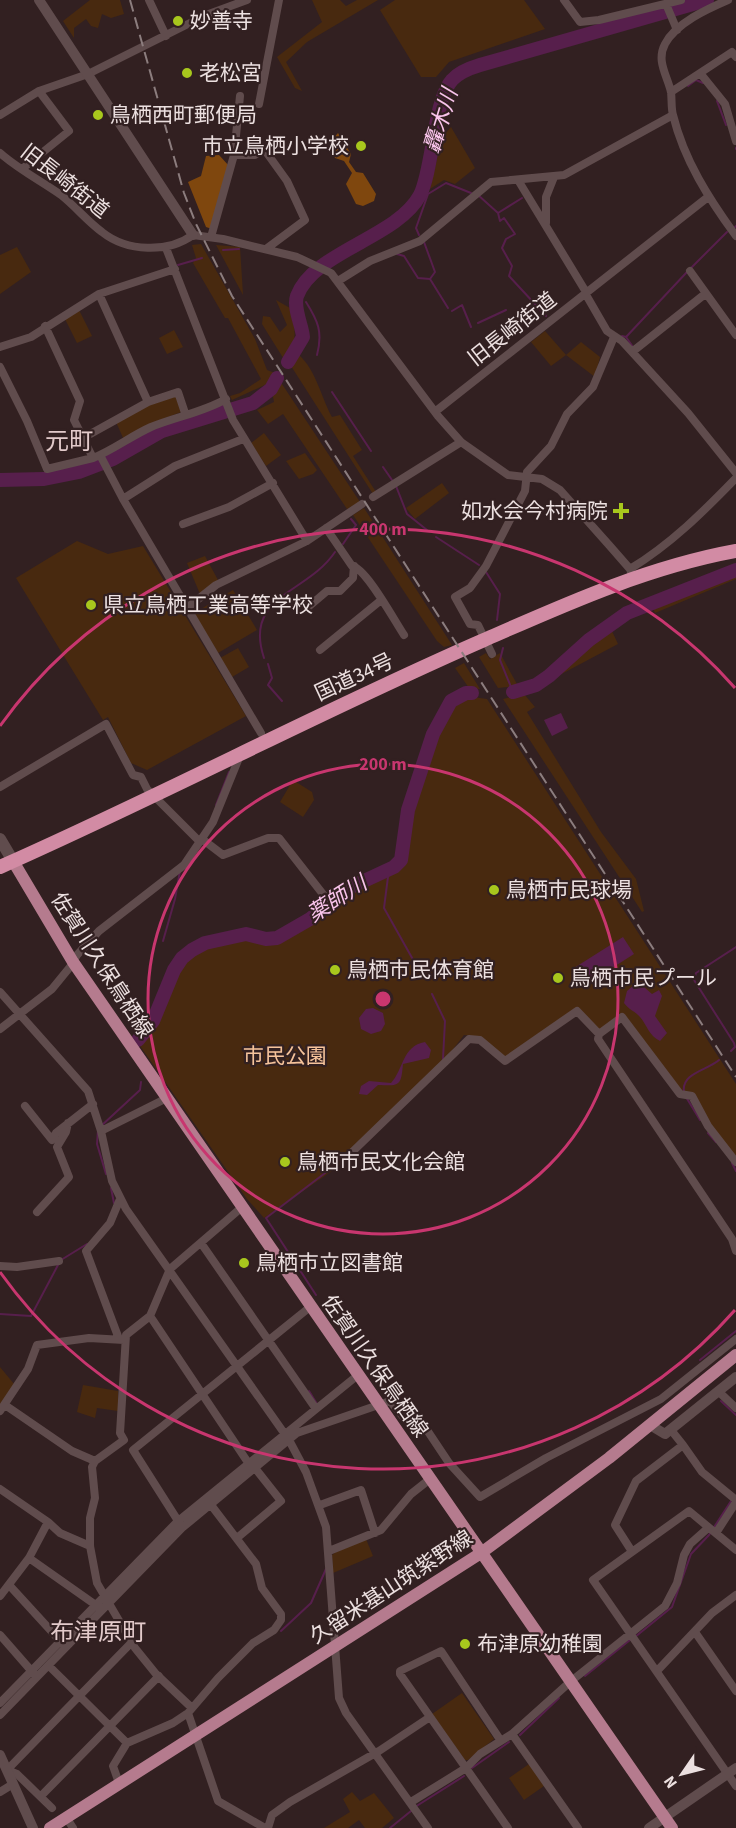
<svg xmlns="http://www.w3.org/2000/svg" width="736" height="1828" viewBox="0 0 736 1828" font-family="'Source Sans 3','Noto Sans JP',sans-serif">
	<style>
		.green { fill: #48290f }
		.forest { fill: #7f470e }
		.water { fill: #571f4c }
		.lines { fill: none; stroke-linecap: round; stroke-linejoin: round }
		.stream { stroke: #571f4c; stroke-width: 2 }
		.river { stroke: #571f4c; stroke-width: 14 }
		.minor { stroke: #604c4d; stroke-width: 8 }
		.tertiary { stroke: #604c4d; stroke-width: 10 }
		.secondary { stroke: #604c4d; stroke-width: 12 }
		.primary { stroke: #b57b8e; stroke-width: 12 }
		.trunk { stroke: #d28ba4; stroke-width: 14 }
		.rail { stroke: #8c7d7e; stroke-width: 2; stroke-dasharray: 12 6; stroke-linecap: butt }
		.ring { fill: none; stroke: #c8366f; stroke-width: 3 }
		.poi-dot { fill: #a8c71d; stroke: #322021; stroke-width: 2 }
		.labels { text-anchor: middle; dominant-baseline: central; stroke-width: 4.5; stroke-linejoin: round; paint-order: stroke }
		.poi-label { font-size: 21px; fill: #ece0e0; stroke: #322021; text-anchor: start }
		.street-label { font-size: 21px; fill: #ece0e0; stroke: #322021 }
		.park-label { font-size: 21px; fill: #f6c39b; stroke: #322021 }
		.water-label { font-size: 22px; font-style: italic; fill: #f9c4eb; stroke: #322021 }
		.quarter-label { font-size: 24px; fill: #e2caca; stroke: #322021 }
		.centre { fill: #c8366f; stroke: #322021; stroke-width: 3 }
		.ring-label { font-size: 18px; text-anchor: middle; font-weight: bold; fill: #c8366f; stroke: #322021; stroke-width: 4.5; stroke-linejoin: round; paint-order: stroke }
	</style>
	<rect width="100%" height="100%" fill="#322021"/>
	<!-- green -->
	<path class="green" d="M90,0H120L124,14L111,18L102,14L98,28L91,26L86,19L74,28V38L63,21Z
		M312,0H340L346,6L357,0H378L307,42L286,62L302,91L295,88L277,57L322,22Z
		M395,0H524L545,29L449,62L436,77H421L380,10Z
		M451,127L475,168L455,184L444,180L430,189L442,137Z
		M201,244L255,339L267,370L275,373L267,384L232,400L230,396L240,393L261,379L228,318H225L193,263L196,258L192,245Z
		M216,245L240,247L243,295Z
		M17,247L31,272L0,294V255Z
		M276,300L290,308C296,333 298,338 285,361L262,324L263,316L270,317L280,332L287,325Z
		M79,310L92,336L77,343L65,319Z
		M174,330L183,347L167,354L159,338Z
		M545,331L566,355L581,342L600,357L595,377L566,355L551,366L531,342Z
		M299,355C316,370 321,397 332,417L340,415L362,450L353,456L376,492L373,494L291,366Z
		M280,381L360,502L347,509L283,414L268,424L257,410L274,402L272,391Z
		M176,396L181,412L150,424L124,440L116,422L149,405Z
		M264,433L281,455L266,466L251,443Z
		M305,453L317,470L313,474L299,479L286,461Z
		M442,483L449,493L415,519L406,508Z
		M364,508L452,645L444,647L437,641L353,515Z
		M77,541L108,554L143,546L246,716L147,770L131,763L108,717L103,720L16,578Z
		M205,556L218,580L200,594L187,563Z
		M736,574V579L655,613L653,608Z
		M233,590L257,630L218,653L194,613Z
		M611,629L618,644L554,678L587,646Z
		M238,648L249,667L232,677L220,658Z
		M486,653L490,659L500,653L518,686L498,688L479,657Z
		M464,663L480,689L469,688L455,668Z
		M524,694L535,707L527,712L601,832L636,879L644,911L642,912L503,699Z
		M473,697L487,699L736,1084V1156L715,1132L693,1094L680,1090L623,1014L600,1030L578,1008L510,1055L503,1057L481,1037L464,1035L440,1066L342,1158L345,1162L264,1218L247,1199L138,1043L157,1020L182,966L194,950L204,945L242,939L270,945L281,941L345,894L397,868L403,860L413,807L433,742L454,704L462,698Z
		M293,780L312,792L314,800L303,817L280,802Z
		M0,1367L14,1384L0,1407Z
		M83,1385L118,1391V1411L97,1408L95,1418L77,1412Z
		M366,1539L373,1556L333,1573L332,1555L346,1544Z
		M462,1693L494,1739L468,1760H465L432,1714Z
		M529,1764L544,1786L524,1800L509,1778Z
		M352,1792L360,1801L374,1793L394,1818L382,1828H365L359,1820L348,1828H324L350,1812L343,1799Z"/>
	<!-- forest -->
	<path class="forest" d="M338,133L351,154L349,162L356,172L363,173L376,194L374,201L363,206L356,204L346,184L352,173L344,161L335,158L330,142Z
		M219,155L229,166L212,229L206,227L188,182L201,176L206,156Z"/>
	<!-- water -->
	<path class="water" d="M561,713L568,728L552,736L544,720Z
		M623,937L634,954L584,986L574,968Z
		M634,985L644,987L652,994L659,990L662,996L655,1016L667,1033L660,1041C649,1036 647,1025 640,1017C635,1011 629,1010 624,1003L627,991Z
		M373,1008L383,1013L385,1024L381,1031L371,1034L361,1029L359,1018L366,1009Z
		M425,1042L431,1050L429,1058L403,1064C401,1086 400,1086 378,1085L367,1095L359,1094L361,1086L369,1081L391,1083C404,1069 402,1046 425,1042Z"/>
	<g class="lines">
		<!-- stream -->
		<path class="stream" d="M688,86L696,80L703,83
			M717,101L726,125
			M736,148V149
			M478,195L498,213L522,198
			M498,213L500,221L504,218L515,234L506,239L502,248L512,266L509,276L546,316
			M735,227L736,226
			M419,235L416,228L428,194L446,183L471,193
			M424,242L435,272L430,279L448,308
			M223,250L239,249
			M397,254L404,256L418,278L430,279
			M178,265L202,258
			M691,268L727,232
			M306,302C318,321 323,332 317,355
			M452,311L462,305L471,327
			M478,323L506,310
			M622,336L626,337L687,272
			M626,337L633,347
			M332,392L371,451
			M383,467L392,480
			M396,486L407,514L427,530
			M436,537L479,565
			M343,544L356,525L351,519
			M486,572L500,594L497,620
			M503,648L500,660L513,692
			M264,658C243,595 307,594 335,552
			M268,664L272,678L268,685L282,701
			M216,805L229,772
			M389,869L384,908L420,972
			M163,941L175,899L180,871
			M432,994L445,1021L443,1059
			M731,1051L735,1047L734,1043L694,980L696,973L736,947
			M684,1092C681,1073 708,1070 719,1060
			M686,1097L700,1120
			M101,1126L140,1090L141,1082
			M98,1130L97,1144L106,1174
			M708,1133L716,1142
			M732,1163L736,1171
			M111,1188L114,1203
			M61,1260L87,1244
			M316,1295L266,1218L329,1170L344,1155
			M0,1314L31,1316L58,1265
			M700,1360L736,1331
			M309,1391L317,1404
			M721,1401L736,1415
			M281,1631L311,1603L326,1569
			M635,1637L672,1607L691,1554L709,1535L731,1501
			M585,1676L630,1640
			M520,1735L559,1698
			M472,1768L509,1742
			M415,1807L464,1776
			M390,1828L411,1811"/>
		<!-- river -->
		<path class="river" d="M288,362L303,337C302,325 293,308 297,296C314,251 397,238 420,195C433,170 434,99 452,80C459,72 470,68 480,65L707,0
			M0,480L44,479L79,472L113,459L162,431L253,403L271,389L277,378
			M513,692L536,685L549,676L589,640L627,613L736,570
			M138,1040L153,1021L174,970L182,958L192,950L205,943L246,934L266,939L277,938L310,919L351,887L394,867L401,860L408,810L433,734L451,701L466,693H472"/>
		<!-- minor -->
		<path class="minor" d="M149,0L166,36
			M564,0L580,22L599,20L681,0
			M728,0C707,9 676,23 665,44C656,61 667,75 671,92C672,100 671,108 673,115C684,160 709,199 736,236
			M666,4L677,30
			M700,73L732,52L736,57
			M671,92L700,73L725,104L736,141
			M259,104L279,0
			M0,115L39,91L88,74L206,15L247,0
			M0,153C18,169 41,181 61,195C76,207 87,221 102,232C127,252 168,253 193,235L223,239L297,257L331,273L438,416L461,442L508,475L542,479L560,490L609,545L630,569L633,578
			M234,155H255L264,149L287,181L305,220L266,249
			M22,169L69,131L39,91
			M518,180L586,292
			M546,223V197L554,177
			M211,237L234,155L240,96
			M166,248L233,420L307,541
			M690,271L736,335
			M338,281L370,261L420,241L491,182L564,175L673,115
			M585,293L607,331L622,341L688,413L736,473
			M99,294L148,402
			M45,326L80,401L74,420L93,458C113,450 131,436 151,427C175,417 204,412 226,399
			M0,347L31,337L99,294L175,269
			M632,352L705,294
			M0,367L27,421L47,469L93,458
			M436,411L708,197
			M83,438L148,402L178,392L185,413
			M100,455L123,499L261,733
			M373,497L461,442
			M123,499L175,466L243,439
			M183,524L229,507L273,483
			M326,528L352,566C366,568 394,620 404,635
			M630,569C671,544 703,512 736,478
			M187,608L216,585L307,541L362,504
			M307,608L327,591H340L353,578L354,566
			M320,650L380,601
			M492,654L478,625L470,624L455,597L470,588L486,566L525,491L527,472L551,446L567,414L593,387L614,337
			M0,787L106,724L133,775L141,777L147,789L200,842
			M202,839L223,855L268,838H279L326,898
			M0,992L88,1091L101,1131L112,1181L126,1209L289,1440L306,1472L326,1527L339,1698L346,1713L428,1828
			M0,1029L52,989L70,967L77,955L99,931L184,865L213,822L241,753
			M599,1034L622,1017L680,1094L692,1096L708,1126L736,1162
			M25,1106L52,1140L56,1133L93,1104
			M101,1131L167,1098
			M346,1158L469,1039L480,1040L505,1061L577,1011L599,1034L598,1039L732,1239L736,1251
			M37,1212L69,1177L57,1147L66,1132L68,1123
			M201,1243L316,1409
			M0,1266L17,1267L59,1261
			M150,1316L251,1467
			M119,1339L86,1251L110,1223L120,1199
			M719,1392L736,1408
			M5,1405L72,1451L95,1461
			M0,1411L28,1369L37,1345L89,1338L124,1340
			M683,1445L702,1472L736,1500
			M0,1489L48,1522
			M320,1505L361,1490L375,1533
			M180,1524L133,1450L310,1307
			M716,1533L736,1502
			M237,1538L281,1501L255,1468
			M631,1550L615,1525L636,1481L683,1445L671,1430
			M736,1550L689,1511L593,1580L736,1786
			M329,1551L381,1530L411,1494L430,1479
			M29,1558L100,1608
			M10,1586L64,1645
			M0,1596L29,1558L48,1522L60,1533L90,1546
			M695,1632L736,1691
			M0,1635L35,1675
			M49,1666L127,1743
			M657,1671L712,1613L736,1595
			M0,1703L178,1521L358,1375
			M192,1708L156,1674L135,1648L97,1583L90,1546V1518L95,1498L92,1467L95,1461L124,1440L120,1433L126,1335L150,1316L170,1269L241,1208
			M188,1713L218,1801L265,1828
			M0,1715L182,1528L297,1433L390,1401L405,1419L425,1427L449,1463L480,1497L546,1458L661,1399L736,1339
			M512,1734L578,1828
			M501,1741L441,1651L400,1671V1674L508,1828
			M119,1783L113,1766L127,1743L173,1723L188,1713L218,1678L253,1643L274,1630L281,1620V1614L262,1588L256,1564L208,1501
			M0,1792L13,1784
			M41,1796L159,1676
			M411,1802L466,1768L480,1754L512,1734L570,1682L665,1606L677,1583L684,1555L690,1544L708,1528
			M52,1808L17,1774L7,1770L132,1642
			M66,1817L73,1828
			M268,1828L272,1815L290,1802L379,1751L430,1717"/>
		<!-- tertiary -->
		<path class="tertiary" d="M39,0L193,235
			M650,1425L665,1434L736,1377
			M0,1755L33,1828
			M649,1828L736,1768"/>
		<!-- secondary -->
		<path class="secondary" d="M0,839L13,861"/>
		<!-- primary -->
		<path class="primary" d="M13,861L73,962L672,1828
			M50,1828L481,1553L609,1458L736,1355"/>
		<!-- trunk -->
		<path class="trunk" d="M0,867C163,795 321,711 484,640C566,604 648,567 736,551"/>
		<!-- rail -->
		<path class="rail" d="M130,0L184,193L196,224L232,296L736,1077"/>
	</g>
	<!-- distance rings -->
	<g class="ring">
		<circle cx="383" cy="999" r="235"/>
		<path d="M735 1310A470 470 0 0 1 0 1272M0 726A470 470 0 0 1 735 688"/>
	</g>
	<!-- markers -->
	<g class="poi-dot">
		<circle cx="178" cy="21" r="6"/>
		<circle cx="187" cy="73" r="6"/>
		<circle cx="98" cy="115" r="6"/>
		<circle cx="361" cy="146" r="6"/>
		<path d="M618 502h6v6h6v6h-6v6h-6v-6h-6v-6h6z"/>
		<circle cx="91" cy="605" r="6"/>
		<circle cx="494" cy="890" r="6"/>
		<circle cx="335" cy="970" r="6"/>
		<circle cx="558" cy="978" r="6"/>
		<circle cx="285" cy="1162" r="6"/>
		<circle cx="244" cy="1263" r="6"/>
		<circle cx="465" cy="1644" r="6"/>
	</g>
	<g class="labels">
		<!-- poi labels -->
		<g class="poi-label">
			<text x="190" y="21">妙善寺</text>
			<text x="199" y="73">老松宮</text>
			<text x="110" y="115">鳥栖西町郵便局</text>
			<text x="349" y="146" text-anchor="end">市立鳥栖小学校</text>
			<text x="608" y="511" text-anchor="end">如水会今村病院</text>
			<text x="103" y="605">県立鳥栖工業高等学校</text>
			<text x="506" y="890">鳥栖市民球場</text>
			<text x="347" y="970">鳥栖市民体育館</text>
			<text x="570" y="978">鳥栖市民プール</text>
			<text x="297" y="1162">鳥栖市民文化会館</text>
			<text x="256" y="1263">鳥栖市立図書館</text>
			<text x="477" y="1644">布津原幼稚園</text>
		</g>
		<!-- street labels -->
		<g class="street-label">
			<text transform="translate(65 181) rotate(38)">旧長崎街道</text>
			<text transform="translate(512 329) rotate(-38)">旧長崎街道</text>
			<text transform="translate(354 677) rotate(-25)">国道34号</text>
			<text transform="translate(102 965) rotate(57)">佐賀川久保鳥栖線</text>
			<text transform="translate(375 1366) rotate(55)">佐賀川久保鳥栖線</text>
			<text transform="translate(391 1587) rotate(-33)">久留米基山筑紫野線</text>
		</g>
		<!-- park labels -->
		<g class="park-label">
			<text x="285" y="1056">市民公園</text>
		</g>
		<!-- water labels -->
		<g class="water-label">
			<text transform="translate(441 121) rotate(-73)">轟木川</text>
			<text transform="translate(337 899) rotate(-33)">薬師川</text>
		</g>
		<!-- quarter labels -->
		<g class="quarter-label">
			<text x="69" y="441">元町</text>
			<text x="98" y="1632">布津原町</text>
		</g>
	</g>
	<circle cx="383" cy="999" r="9" class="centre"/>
	<g class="ring-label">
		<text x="383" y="535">400 m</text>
		<text x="383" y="770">200 m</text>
	</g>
	<!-- north arrow -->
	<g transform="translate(682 1774) rotate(235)" stroke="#322021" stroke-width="4.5" paint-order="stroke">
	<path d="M0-4.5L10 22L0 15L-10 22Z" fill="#ece0e0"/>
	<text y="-9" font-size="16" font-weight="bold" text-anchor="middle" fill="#ece0e0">N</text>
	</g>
</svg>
